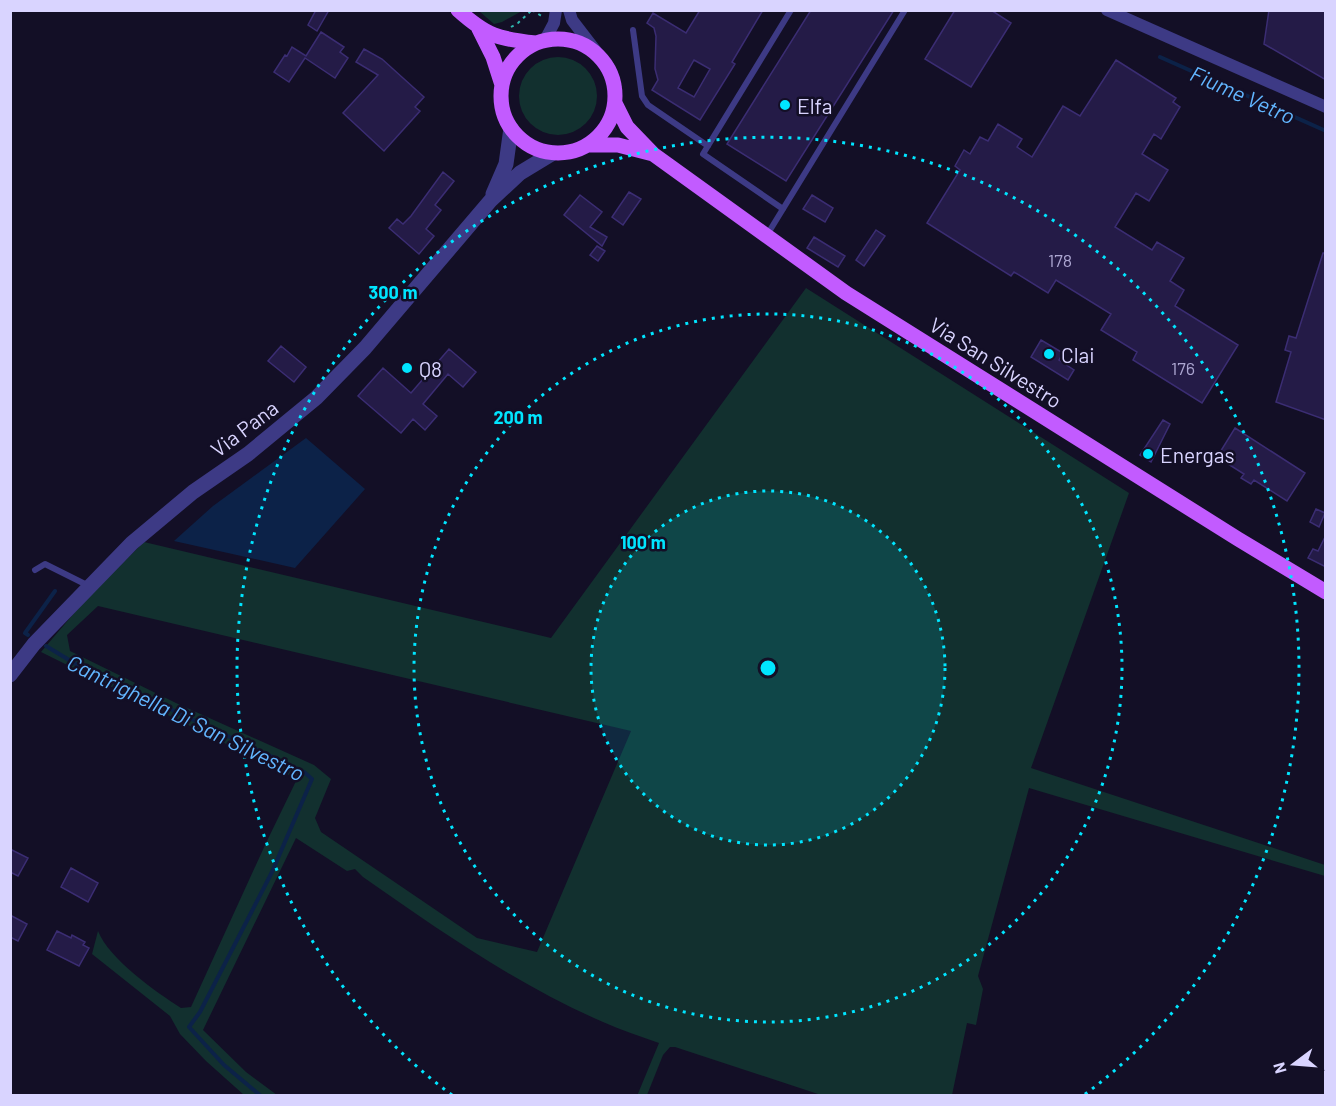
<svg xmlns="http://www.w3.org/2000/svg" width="1336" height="1106" viewBox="0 0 1336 1106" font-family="Barlow,sans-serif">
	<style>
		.green { fill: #12302f; fill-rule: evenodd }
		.water { fill: #0c2248 }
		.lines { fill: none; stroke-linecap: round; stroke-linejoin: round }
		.stream { stroke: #0c2248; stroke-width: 4 }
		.building { fill: #241b47; stroke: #3b2d73; stroke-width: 1.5; fill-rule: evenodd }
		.path { stroke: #2fb8b0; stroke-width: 2; stroke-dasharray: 3 4.5; stroke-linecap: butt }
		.service { stroke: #3d3a85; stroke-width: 6 }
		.minor { stroke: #3d3a85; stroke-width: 12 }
		.tertiary { stroke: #3d3a85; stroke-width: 15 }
		.primary { stroke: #c25bff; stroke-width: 15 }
		.ring { fill: none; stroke: #00e5ff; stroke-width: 3; stroke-dasharray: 3 6 }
		.poi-dot { fill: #00e5ff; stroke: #130f26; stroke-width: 2 }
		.labels { text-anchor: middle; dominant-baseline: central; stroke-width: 5; stroke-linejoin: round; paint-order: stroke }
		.number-label { font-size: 18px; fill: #aca6d1 }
		.poi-label { font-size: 21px; fill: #d9d4ff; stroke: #130f26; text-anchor: start }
		.street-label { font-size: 21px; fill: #d9d4ff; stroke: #130f26 }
		.water-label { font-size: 22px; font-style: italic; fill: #62b6ff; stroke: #130f26 }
		.centre { fill: #00e5ff; stroke: #130f26; stroke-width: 3 }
		.ring-label { font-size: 18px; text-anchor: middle; font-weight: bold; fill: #00e5ff; stroke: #130f26; stroke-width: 5; stroke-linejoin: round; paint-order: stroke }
	</style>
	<rect width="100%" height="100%" fill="#130f26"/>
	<!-- green -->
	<path class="green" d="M479,11H522L502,22L494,24Z
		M519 96a39 39 0 1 1 78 0a39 39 0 1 1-78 0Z
		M806,288L1129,493L1031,768L1325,865V876L1029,788L978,976L983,989L976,1025L967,1023L952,1095H821L675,1047H670L663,1055L647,1095L637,1096L659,1043C640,1036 621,1030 603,1022C517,985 439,930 363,877L355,869L347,871L296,838L203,1030L246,1072L277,1095H244L206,1061L180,1034L170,1016L92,954L98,931C109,959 156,992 181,1008L191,1007L266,843L297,779L41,652L87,598L144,542L551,638ZM98,606L631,731L537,952L477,938L321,832L315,818L331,779L314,765L176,703L70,651L67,635Z"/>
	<!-- water -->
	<path class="water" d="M306,438L365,489L295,568L174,541L213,506Z"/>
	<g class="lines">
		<!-- stream -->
		<path class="stream" d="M1160,57L1326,131
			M28,635L25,633L55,591
			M46,646L79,666L304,772L312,779L272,872L200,1012L189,1027L224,1065L261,1096"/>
	</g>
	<!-- building -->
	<path class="building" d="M316,10H329L317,31L308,25Z
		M700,10H763L732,62L735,64L700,120L652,90L658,80L655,69L656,36L654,28L647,23L653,13L686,33ZM694,60L710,69L694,97L678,88Z
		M811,10H894L786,181L727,144Z
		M955,10H991L1011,23L971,87L925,59Z
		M1269,10H1326V80L1264,44Z
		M321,32L344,47L340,52L348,58L335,78L305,58L289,82L274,72L285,55L287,56L292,47L306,56Z
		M364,49L382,59L424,97L415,107L420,111L384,151L343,113L378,75L356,62Z
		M1116,60L1176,98L1173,102L1180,107L1161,139L1154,134L1142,154L1168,170L1149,201L1136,193L1115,227L1152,250L1157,242L1184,258L1170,281L1184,290L1175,306L1238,345L1202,403L1133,360L1137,352L1101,330L1111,314L1056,280L1048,293L1014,272L1011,276L927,223L960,170L955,166L964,150L970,154L980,137L988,141L998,124L1022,139L1017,147L1032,157L1063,106L1080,116Z
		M443,172L454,181L435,205L441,210L426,229L434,236L419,254L389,228L397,219L403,224L411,216Z
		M629,192L641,199L623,225L612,217Z
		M580,195L602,212L590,227L607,237L602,246L564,215Z
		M812,195L833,208L825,222L803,209Z
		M876,230L885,236L864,266L856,260Z
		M814,237L845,256L838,267L807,248Z
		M597,246L605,251L598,261L590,255Z
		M1323,253H1326V420L1276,402L1291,352L1285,350L1289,336L1296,338Z
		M1041,340L1063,353L1059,360L1074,370L1068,380L1031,357Z
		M281,346L306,367L294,382L268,361Z
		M449,349L476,372L463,387L448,374L423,404L437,416L425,430L413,419L401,433L358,396L383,368L411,393Z
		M1163,420L1170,424L1151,462L1140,455Z
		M1235,428L1305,473L1287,501L1254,480L1251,484L1241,478L1244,474L1217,457Z
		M1316,509L1325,513L1319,527L1310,522Z
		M1326,535V567L1308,558L1313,549L1318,551Z
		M10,849L28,858L18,876L10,872Z
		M71,868L98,883L88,902L61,887Z
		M10,915L27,924L18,941L10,937Z
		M57,931L71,938L72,935L85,942L83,945L89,948L79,966L47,950Z"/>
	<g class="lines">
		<!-- path -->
		<path class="path" d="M532,10L543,17
			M511,27L518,23L532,10
			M612,63L622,91"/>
		<!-- service -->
		<path class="service" d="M633,30L642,96L648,105L708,146
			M783,209L703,154L791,10
			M767,235L905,10
			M35,570L45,564L89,586"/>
		<!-- minor -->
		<path class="minor" d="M569,10L572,20L602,59
			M1107,10L1326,107
			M545,40L554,23L556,10"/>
		<!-- tertiary -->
		<path class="tertiary" d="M493,194L506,164L511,128
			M10,675L34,644L132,543L193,492L248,454L316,398L365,348L491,200L520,173L553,153"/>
		<!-- primary -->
		<path class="primary" d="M458,10C487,36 498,39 536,43
			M479,29L493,57L502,85
			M501 96a57 57 0 1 1 114 0a57 57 0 1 1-114 0Z
			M615,103L627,127L653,154L846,293L1238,539L1326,592
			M588,145H618L653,154"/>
	</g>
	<!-- distance rings -->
	<circle cx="768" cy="668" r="177" fill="#00e5ff" fill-opacity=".12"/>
	<g class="ring">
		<circle cx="768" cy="668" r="177"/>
		<circle cx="768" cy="668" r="354"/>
		<path d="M452 1095A531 531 0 1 1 1084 1095"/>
	</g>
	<!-- markers -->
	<g class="poi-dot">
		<circle cx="785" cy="105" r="6"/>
		<circle cx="1049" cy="354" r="6"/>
		<circle cx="407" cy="368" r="6"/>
		<circle cx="1148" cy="454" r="6"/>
	</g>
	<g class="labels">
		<!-- number labels -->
		<g class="number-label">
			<text x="1060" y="260">178</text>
			<text x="1183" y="368">176</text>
		</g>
		<!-- poi labels -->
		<g class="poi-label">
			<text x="797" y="105">Elfa</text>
			<text x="1061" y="354">Clai</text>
			<text x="419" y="368">Q8</text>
			<text x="1160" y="454">Energas</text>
		</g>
		<!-- street labels -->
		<g class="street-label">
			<text transform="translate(996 362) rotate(32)">Via San Silvestro</text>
			<text transform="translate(244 428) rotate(-37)">Via Pana</text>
		</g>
		<!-- water labels -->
		<g class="water-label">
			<text transform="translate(1243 94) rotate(24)">Fiume Vetro</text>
			<text transform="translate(186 717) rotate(26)">Cantrighella Di San Silvestro</text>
		</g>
	</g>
	<circle cx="768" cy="668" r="9" class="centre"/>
	<g class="ring-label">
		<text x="393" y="299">300 m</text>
		<text x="518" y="424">200 m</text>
		<text x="643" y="549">100 m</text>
	</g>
	<!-- border -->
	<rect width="1336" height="1106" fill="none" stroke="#d9d4ff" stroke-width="24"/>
	<!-- north arrow -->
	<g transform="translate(1294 1064) rotate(254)" stroke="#130f26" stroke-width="4.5" paint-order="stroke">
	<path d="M0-4.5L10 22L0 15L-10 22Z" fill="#d9d4ff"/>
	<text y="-9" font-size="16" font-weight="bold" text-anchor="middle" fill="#d9d4ff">N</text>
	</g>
</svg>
